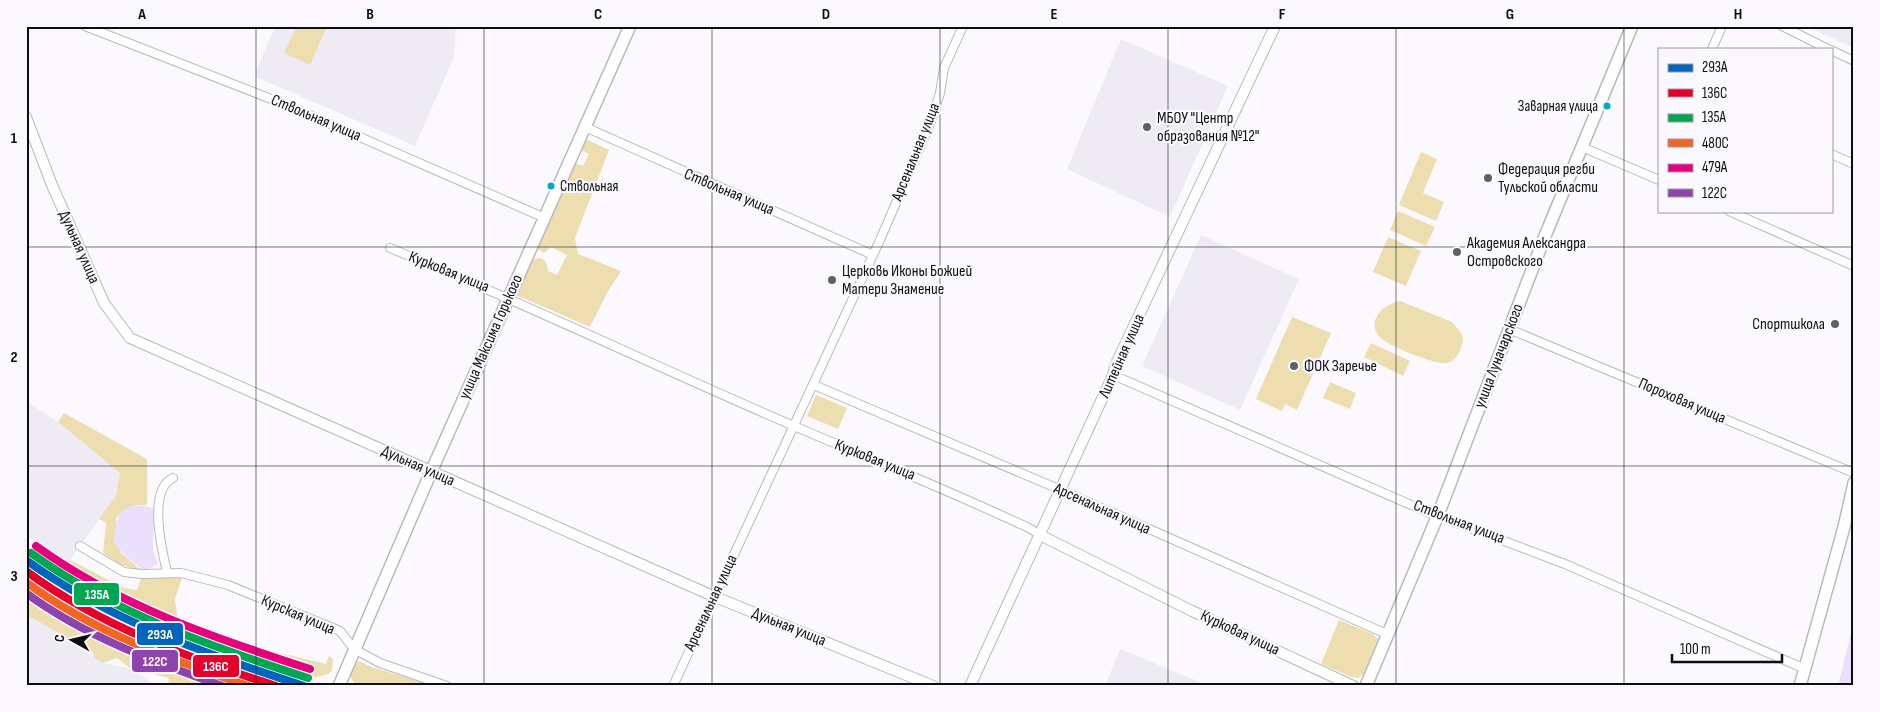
<svg xmlns="http://www.w3.org/2000/svg" width="1880" height="712" viewBox="0 0 1880 712" font-family="'Sofia Sans Condensed',sans-serif">
	<style>
		.built { fill: #eeebf5 }
		.green { fill: #ecdeaf }
		.water { fill: #eae0fc }
		.lines { fill: none; stroke-linecap: round; stroke-linejoin: round }
		.minor-casing { stroke: #bab8bc; stroke-width: 10 }
		.tertiary-casing { stroke: #bab8bc; stroke-width: 12 }
		.secondary-casing { stroke: #bab8bc; stroke-width: 14 }
		.minor { stroke: #fefeff; stroke-width: 8 }
		.tertiary { stroke: #fefeff; stroke-width: 10 }
		.secondary { stroke: #fefeff; stroke-width: 11 }
		.rail-1-casing { stroke: #faf8fe; stroke-width: 11 }
		.rail-2-casing { stroke: #faf8fe; stroke-width: 11 }
		.rail-3-casing { stroke: #faf8fe; stroke-width: 11 }
		.rail-4-casing { stroke: #faf8fe; stroke-width: 11 }
		.rail-5-casing { stroke: #faf8fe; stroke-width: 11 }
		.rail-6-casing { stroke: #faf8fe; stroke-width: 11 }
		.rail-1 { stroke: #0065bd; stroke-width: 8 }
		.rail-2 { stroke: #e4002b; stroke-width: 8 }
		.rail-3 { stroke: #00a651; stroke-width: 8 }
		.rail-4 { stroke: #f26522; stroke-width: 8 }
		.rail-5 { stroke: #e5007d; stroke-width: 8 }
		.rail-6 { stroke: #8e44ad; stroke-width: 8 }
		.grid { fill: none; stroke: #0e0d11; stroke-width: 1; stroke-opacity: 0.55 }
		.bus-dot { fill: #00a9ce; stroke: #faf8fe; stroke-width: 2 }
		.poi-dot { fill: #616064; stroke: #faf8fe; stroke-width: 2 }
		.labels { text-anchor: middle; dominant-baseline: central; stroke-width: 4.5; stroke-linejoin: round; paint-order: stroke }
		.bus-label { font-size: 15px; fill: #0e0d11; stroke: #faf8fe; text-anchor: end }
		.street-label { font-size: 16px; fill: #0e0d11; stroke: #faf8fe }
		.poi-label { font-size: 16px; fill: #0e0d11; stroke: #faf8fe; text-anchor: start }
		.line-badge { stroke: #faf8fe; stroke-width: 2 }
		.badge-label { font-size: 14px; text-anchor: middle; font-weight: bold; fill: #fff }
		.neatline { fill: none; stroke: #0e0d11; stroke-width: 2 }
		.grid-label { font-size: 16px; text-anchor: middle; font-weight: bold; fill: #0e0d11 }
	</style>
	<rect width="100%" height="100%" fill="#fbf9fd"/>
	<!-- built -->
	<path class="built" d="M275,26H456L454,57L415,146L254,76Z
		M1806,26H1854V48L1819,32Z
		M1121,39L1228,86L1170,217L1067,169Z
		M1201,235L1299,279L1240,410L1142,366Z
		M26,401L58,422L120,473L116,496L68,563L26,536Z
		M26,615L56,631L103,663L131,669L159,686H26Z
		M1120,649L1173,671L1210,686H1105Z"/>
	<!-- green -->
	<path class="green" d="M297,26H327L310,65L284,53Z
		M586,139L609,150L575,238L578,254L621,271L607,293L590,327L516,295L530,263L534,259L541,258L546,262L548,271L557,275L567,255L551,247L544,253L535,248L575,163L583,166L589,154L581,150Z
		M1421,152L1437,159L1423,193L1444,202L1436,221L1399,205Z
		M1398,211L1435,227L1426,246L1390,230Z
		M1388,237L1421,251L1406,286L1373,272Z
		M1400,301L1452,322L1462,334L1463,341C1461,350 1457,360 1448,363C1438,366 1391,347 1382,339C1364,323 1382,304 1400,301Z
		M1292,317L1331,333L1297,410L1285,404L1282,411L1256,399Z
		M1371,343L1410,361L1403,376L1364,357Z
		M1330,382L1356,393L1350,409L1323,398Z
		M816,395L847,408L838,429L807,416Z
		M64,413L147,459V505C135,504 123,507 116,519L117,531L115,536L120,552L142,571L119,564L103,553L106,523L99,519L116,496L120,473L58,422Z
		M45,548L68,563L70,560L124,588L137,590L141,579C155,579 168,575 182,578L175,599L178,623L232,641L326,664L329,656L333,659L332,671C293,704 74,591 35,561Z
		M26,577C105,628 196,660 286,686H168L169,678L130,668L117,658L103,663L56,631L26,615Z
		M1339,620L1373,634L1378,639V645L1363,675L1358,678L1351,677L1321,664Z
		M359,661L371,667L437,686H356L350,676L353,667Z"/>
	<!-- water -->
	<path class="water" d="M142,505L152,508L154,513L153,550L158,564L144,571L125,556L113,542C119,520 112,508 142,505Z
		M1854,620V686H1838Z"/>
	<g class="lines">
		<defs>
			<path id="minor" d="M85,26L289,106L545,218
				M1782,26L1828,49
				M1712,49L1722,26
				M1831,50L1854,61
				M585,127L873,255
				M1582,147L1659,180
				M1831,154L1854,164
				M1729,211L1854,266
				M390,248C526,304 659,368 794,426C873,460 952,492 1029,528L1040,535
				M1509,329L1854,473
				M1113,375L1425,511L1565,564L1805,669
				M814,385L1061,490L1389,635
				M80,546L124,572L142,574L181,573L228,585L340,631L354,649L380,663L447,686
				M167,572C162,551 147,490 173,478
				M673,686L880,240L930,124L940,93L944,68L963,26"/>
			<path id="tertiary" d="M26,117L52,185L104,303L130,338L713,596L933,686
				M1040,535L1192,611L1353,686
				M970,686L1113,375L1115,366L1275,26"/>
			<path id="secondary" d="M339,686L431,472L630,26
				M1366,686L1438,515L1545,236L1632,26
				M1800,686L1844,527L1854,483"/>
		</defs>
		<!-- minor casing -->
		<use href="#minor" class="minor-casing"/>
		<!-- tertiary casing -->
		<use href="#tertiary" class="tertiary-casing"/>
		<!-- secondary casing -->
		<use href="#secondary" class="secondary-casing"/>
		<!-- minor -->
		<use href="#minor" class="minor"/>
		<!-- tertiary -->
		<use href="#tertiary" class="tertiary"/>
		<!-- secondary -->
		<use href="#secondary" class="secondary"/>
		<defs>
			<path id="rail-1" d="M26,560C110,621 206,654 304,686"/>
			<path id="rail-2" d="M26,571C100,626 189,658 276,686"/>
			<path id="rail-3" d="M31,553C115,614 210,646 308,678"/>
			<path id="rail-4" d="M26,582C91,631 172,660 248,686"/>
			<path id="rail-5" d="M36,546C119,606 214,638 310,669"/>
			<path id="rail-6" d="M26,593C84,636 155,662 222,686"/>
		</defs>
		<!-- rail-1 casing -->
		<use href="#rail-1" class="rail-1-casing"/>
		<!-- rail-2 casing -->
		<use href="#rail-2" class="rail-2-casing"/>
		<!-- rail-3 casing -->
		<use href="#rail-3" class="rail-3-casing"/>
		<!-- rail-4 casing -->
		<use href="#rail-4" class="rail-4-casing"/>
		<!-- rail-5 casing -->
		<use href="#rail-5" class="rail-5-casing"/>
		<!-- rail-6 casing -->
		<use href="#rail-6" class="rail-6-casing"/>
		<!-- rail-1 -->
		<use href="#rail-1" class="rail-1"/>
		<!-- rail-2 -->
		<use href="#rail-2" class="rail-2"/>
		<!-- rail-3 -->
		<use href="#rail-3" class="rail-3"/>
		<!-- rail-4 -->
		<use href="#rail-4" class="rail-4"/>
		<!-- rail-5 -->
		<use href="#rail-5" class="rail-5"/>
		<!-- rail-6 -->
		<use href="#rail-6" class="rail-6"/>
	</g>
	<!-- grid -->
	<path class="grid" d="M256,26V686M484,26V686M712,26V686M940,26V686M1168,26V686M1396,26V686M1624,26V686M26,247H1854M26,466H1854"/>
	<!-- markers -->
	<g class="bus-dot">
		<circle cx="1607" cy="106" r="4.5"/>
		<circle cx="551" cy="186" r="4.5"/>
	</g>
	<g class="poi-dot">
		<circle cx="1147" cy="127" r="5"/>
		<circle cx="1488" cy="178" r="5"/>
		<circle cx="1457" cy="252" r="5"/>
		<circle cx="832" cy="280" r="5"/>
		<circle cx="1835" cy="324" r="5"/>
		<circle cx="1294" cy="366" r="5"/>
	</g>
	<g class="labels">
		<!-- bus labels -->
		<g class="bus-label">
			<text x="1598" y="106">Заварная улица</text>
			<text x="560" y="186" text-anchor="start">Ствольная</text>
		</g>
		<!-- street labels -->
		<g class="street-label">
			<text transform="translate(316 118) rotate(23)">Ствольная улица</text>
			<text transform="translate(916 152) rotate(-68)">Арсенальная улица</text>
			<text transform="translate(729 192) rotate(23)">Ствольная улица</text>
			<text transform="translate(79 247) rotate(66)">Дульная улица</text>
			<text transform="translate(449 272) rotate(22)">Курковая улица</text>
			<text transform="translate(491 337) rotate(-66)">улица Максима Горького</text>
			<text transform="translate(1122 356) rotate(-66)">Литейная улица</text>
			<text transform="translate(1499 356) rotate(-69)">улица Луначарского</text>
			<text transform="translate(1682 401) rotate(23)">Пороховая улица</text>
			<text transform="translate(875 460) rotate(22)">Курковая улица</text>
			<text transform="translate(418 466) rotate(24)">Дульная улица</text>
			<text transform="translate(1102 509) rotate(24)">Арсенальная улица</text>
			<text transform="translate(1459 522) rotate(21)">Ствольная улица</text>
			<text transform="translate(711 603) rotate(-65)">Арсенальная улица</text>
			<text transform="translate(298 615) rotate(23)">Курская улица</text>
			<text transform="translate(789 627) rotate(22)">Дульная улица</text>
			<text transform="translate(1240 633) rotate(25)">Курковая улица</text>
		</g>
		<!-- poi labels -->
		<g class="poi-label">
			<text x="1157" y="118">МБОУ "Центр<tspan x="1157" dy="18">образования №12"</tspan></text>
			<text x="1498" y="169">Федерация регби<tspan x="1498" dy="18">Тульской области</tspan></text>
			<text x="1467" y="243">Академия Александра<tspan x="1467" dy="18">Островского</tspan></text>
			<text x="842" y="271">Церковь Иконы Божией<tspan x="842" dy="18">Матери Знамение</tspan></text>
			<text x="1825" y="324" text-anchor="end">Спортшкола</text>
			<text x="1304" y="366">ФОК Заречье</text>
		</g>
	</g>
	<g class="line-badge">
		<rect x="73" y="582" width="47" height="24" rx="5" fill="#00a651"/>
		<rect x="136" y="622" width="48" height="24" rx="5" fill="#0065bd"/>
		<rect x="131" y="649" width="48" height="24" rx="5" fill="#8e44ad"/>
		<rect x="192" y="654" width="48" height="24" rx="5" fill="#e4002b"/>
	</g>
	<g class="badge-label">
		<text x="97" y="599">135А</text>
		<text x="160" y="639">293А</text>
		<text x="155" y="666">122С</text>
		<text x="216" y="671">136С</text>
	</g>
	<!-- border -->
	<rect width="1880" height="712" fill="none" stroke="#faf8fe" stroke-width="55"/>
	<!-- legend -->
	<rect x="1658" y="48" width="175" height="165" fill="#faf8fe" stroke="#9c9a9f"/>
	<rect x="1668" y="64" width="25" height="8" fill="#0065bd" stroke="#9c9a9f"/>
	<text x="1702" y="72" font-size="15" fill="#0e0d11">293А</text>
	<rect x="1668" y="89" width="25" height="8" fill="#e4002b" stroke="#9c9a9f"/>
	<text x="1702" y="98" font-size="15" fill="#0e0d11">136С</text>
	<rect x="1668" y="114" width="25" height="8" fill="#00a651" stroke="#9c9a9f"/>
	<text x="1702" y="122" font-size="15" fill="#0e0d11">135А</text>
	<rect x="1668" y="139" width="25" height="8" fill="#f26522" stroke="#9c9a9f"/>
	<text x="1702" y="148" font-size="15" fill="#0e0d11">480С</text>
	<rect x="1668" y="164" width="25" height="8" fill="#e5007d" stroke="#9c9a9f"/>
	<text x="1702" y="172" font-size="15" fill="#0e0d11">479А</text>
	<rect x="1668" y="189" width="25" height="8" fill="#8e44ad" stroke="#9c9a9f"/>
	<text x="1702" y="198" font-size="15" fill="#0e0d11">122С</text>
	<!-- north arrow -->
	<g transform="translate(72 640) rotate(278)" stroke="#faf8fe" stroke-width="4" paint-order="stroke">
	<path d="M0-4L9 19L0 12L-9 19Z" fill="#0e0d11"/>
	<text y="-8" font-size="14" font-weight="bold" text-anchor="middle" fill="#0e0d11">С</text>
	</g>
	<!-- scale -->
	<path d="M1672 654v8h110v-8" fill="none" stroke="#0e0d11" stroke-width="2.5"/>
	<text x="1680" y="654" font-size="15" fill="#0e0d11" stroke="#faf8fe" stroke-width="4" paint-order="stroke">100 m</text>
	<rect x="28" y="28" width="1824" height="656" class="neatline"/>
	<g class="grid-label">
		<text x="142" y="19">A</text>
		<text x="370" y="19">B</text>
		<text x="598" y="19">C</text>
		<text x="826" y="19">D</text>
		<text x="1054" y="19">E</text>
		<text x="1282" y="19">F</text>
		<text x="1510" y="19">G</text>
		<text x="1738" y="19">H</text>
		<text x="14" y="143">1</text>
		<text x="14" y="362">2</text>
		<text x="14" y="581">3</text>
	</g>
</svg>
